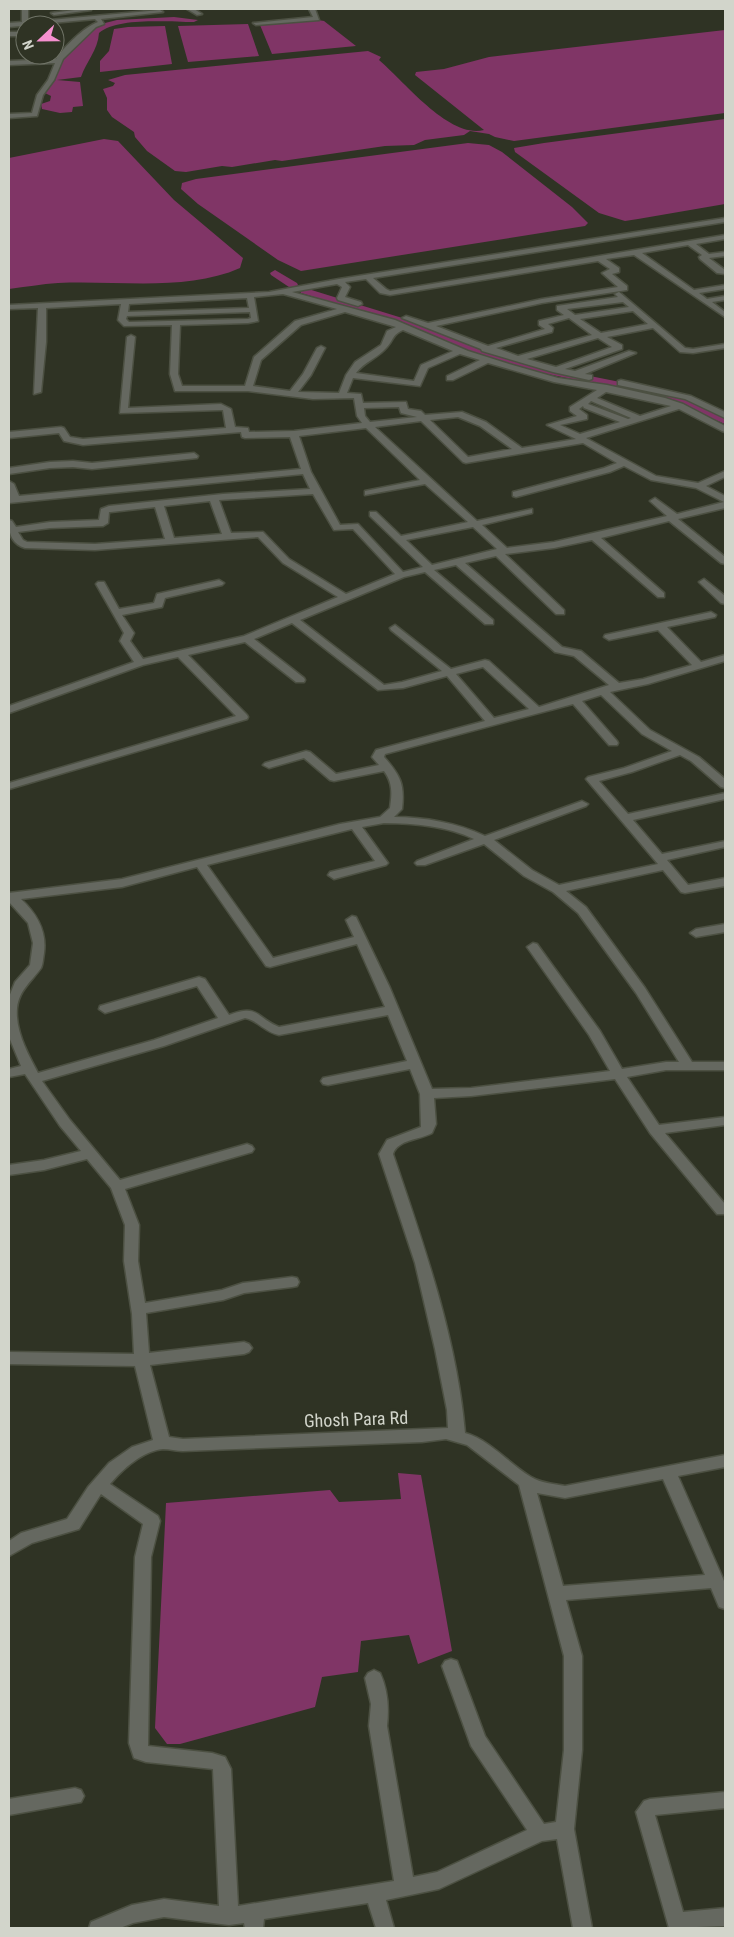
<svg xmlns="http://www.w3.org/2000/svg" width="734" height="1937" viewBox="0 0 734 1937" font-family="'Roboto Condensed',sans-serif">
	<style>
		.water { fill: #803566 }
		.lines { fill: none; stroke-linecap: round; stroke-linejoin: round }
		.canal { fill: #803566; fill-rule: evenodd }
		.minor-casing { stroke: #4c5042; stroke-width: 3 }
		.minor { fill: #656860; fill-rule: evenodd }
		.labels { text-anchor: middle; dominant-baseline: central; stroke-width: 5; stroke-linejoin: round; paint-order: stroke }
		.near-street-label { font-size: 18px; fill: #d2d5cb; stroke: #2f3324 }
	</style>
	<rect width="100%" height="100%" fill="#2f3324"/>
	<!-- water -->
	<path class="water" d="M174,17L198,20L194,22C169,22 117,17 99,33C98,50 86,62 81,77L57,80L80,82L83,106L73,107L72,112L60,113L42,109L41,104L50,101L51,96L43,92L51,81L56,80L53,79L66,55L97,25L117,20Z
		M318,20L324,21L356,46L272,54L260,25Z
		M248,24L259,56L188,62L178,26Z
		M165,26L172,64L100,72V61L109,51L114,29L128,27Z
		M725,30V113L514,141L495,137L489,134L470,131L464,135L425,140L414,145L385,146L282,161L275,160L232,167L222,166L186,172L175,171L147,151L135,137L134,132L112,117L107,110V98L103,89L113,86L115,83L108,80L125,75L368,51L381,57L379,60C404,81 449,139 484,130L415,75L416,72L444,69L489,57Z
		M725,119V204L638,219L625,221L599,213L515,152L514,148L544,143Z
		M104,139L118,141L174,200L243,258L240,268C186,292 117,280 58,283C42,284 25,287 9,289V158Z
		M468,143L489,145L502,152L572,207L588,223L585,226L301,271L278,260L198,204L181,189L182,183L196,179Z
		M398,1473L421,1475L452,1651L418,1664L409,1635L361,1641L358,1672L322,1677L315,1707L180,1744H167L155,1728L166,1503L330,1490L339,1502L401,1499Z"/>
	<g class="lines">
		<!-- canal -->
		<path class="canal" d="M275,270L297,283L298,285L297,287H289L271,275L270,273Z
			M305,288L425,325L487,352L535,365L670,392L725,416V424L663,398L533,371L479,356L417,329L301,293L300,291Z"/>
		<defs>
			<path id="minor" d="M22,9H28V22L160,10L163,12L101,19L104,24L96,27L63,59L54,80L43,95L37,116L9,118V114L32,113L37,95L48,80L55,63L9,65V61L56,59C65,46 83,28 98,22L95,19L9,27V23L22,22Z
				M82,9L91,10L54,15L51,13Z
				M187,9H194L202,14L197,15Z
				M309,9H315L319,20L256,25L253,23L313,17Z
				M9,32H25V36H9Z
				M725,218V222L373,278L386,289L390,291L725,235V239L696,244L709,254L725,252V256L709,258L725,270V274L717,273L700,259L699,257L702,255L688,245L642,253L694,290L725,285V289L699,293L707,299L725,296V300L712,302L725,312V317L634,255L606,259L619,268V272L612,274L627,286V290L542,303L436,326L488,346L545,329L539,325V321L564,315L557,310V306L618,297L615,294L619,292L685,348L693,349L725,344V348L693,353L680,352L653,328L607,337L622,345V349L565,369L575,371L629,351L636,353L585,374L592,375V379L589,380L553,372L482,351L481,349L402,318L406,316L428,323L542,299L618,287L602,273L610,269L598,261L390,295L380,293L366,279L345,282L350,287L345,297L361,302L362,304L358,306L338,300L337,298L342,287L337,284L292,292L395,320L468,351L509,364L558,378L607,385L665,398L683,404L725,426V432L722,431L679,409L586,438L656,476L698,483L725,471V477L706,486L725,496V508L678,519L725,557V564L721,563L669,521L601,538L664,593V597H658L592,540L554,548L505,554L564,610V614H556L496,556L465,563L562,647L581,651L619,683L643,679L692,665L658,630L609,640L604,637L605,635L711,612L716,615L715,617L667,627L701,662L725,655V661L648,684L610,692L650,730L699,757L725,779V788L721,787L691,761L680,755L632,772L599,781L628,814L725,793V799L633,820L662,854L725,841V847L667,860L688,885L725,878V886L685,893L681,892L663,870L566,891L586,907L645,988L692,1062H725V1070H666L627,1077L659,1125L725,1117V1125L665,1133L725,1204V1214H717L650,1133L615,1079L471,1096L434,1098L436,1124L432,1133C420,1140 398,1139 393,1154C423,1243 457,1338 465,1433C490,1440 508,1463 531,1477C541,1483 553,1484 565,1486L725,1455V1467L678,1476L724,1581L725,1609L719,1607L711,1588L566,1600L582,1656V1750L574,1829L592,1928H573L557,1839L542,1841L439,1889L386,1900L394,1928H376L368,1903L264,1919L263,1928H245L244,1923L229,1925L164,1917L133,1923L120,1928H89L91,1922L132,1905L164,1899L219,1906L213,1769L146,1762L134,1758L129,1743L135,1557L143,1524L101,1494L79,1529L32,1543L9,1556V1541L21,1533L67,1519L88,1487L109,1463L132,1447L153,1440L135,1366L9,1364V1352L134,1354L132,1314L124,1261L125,1225L111,1188L87,1159L44,1170L9,1175V1165L44,1160L81,1151L60,1126L25,1074L9,1077V1069L21,1066L9,1037V997L15,982L30,965L33,943L28,923L9,902V893L122,879L340,824L380,817L390,808C392,794 393,783 384,771L334,781L330,780L304,758L269,768L263,765L265,763L306,751L310,752L336,774L379,765L372,757L376,750L485,721L447,676L403,688L378,690L292,623L254,639L304,678L305,680L304,682H296L245,642L188,655L247,715L248,717L247,719L9,789V783L236,716L178,657L143,665L9,713V706L134,662L120,641L124,633L96,584L98,582H104L119,609L154,603L157,594L219,580L224,583L222,585L165,598L162,607L122,615L134,633L130,641L143,659L244,636L338,597L283,563L258,537L95,550L25,548C12,544 8,533 9,520L12,521L16,527L50,522L99,520L101,509L109,506L223,494L310,489L303,474L9,503V481L14,484L19,496L301,469L290,437L245,438L242,437L241,432L83,445L64,441L59,433L9,438V432L61,427L64,428L70,437L83,439L226,428L223,410H220L120,413L127,337L131,335L135,337L128,408L221,404L231,409L235,427L248,428L249,432L294,431L362,423L357,416L354,398L313,399L248,391H175L170,374L172,325L124,326L118,320L121,304L46,308V342L41,392L34,394L38,308L9,309V305L269,292L339,279ZM283,294L337,309L295,321L254,357L245,386H182L178,374L180,325L248,323L258,321L254,297ZM247,298L249,308L128,312L129,304ZM623,302L629,307L575,315L567,309ZM633,311L648,324L601,333L580,319ZM250,312L251,318L248,319L129,322L126,319L127,316ZM345,312L396,327L387,331L381,345L355,362L346,375L339,393L298,392L311,375L325,348L321,346L317,348L303,374L290,391L253,386L261,360L301,325ZM569,318L592,335L518,356L496,348L552,332L553,328L548,324ZM403,330L453,351L421,365L414,381L356,373C364,362 378,358 387,347C395,338 391,336 403,330ZM598,338L612,347L556,367L527,359ZM460,354L480,360L447,376V380H453L488,363L554,382L597,390L570,407V411L577,416L547,425L576,439L522,448L486,422L462,412L425,415L421,411L408,409L406,402L363,403L361,394L347,393L353,378L420,386L428,368ZM606,392L671,406L640,416L597,398ZM591,401L631,418L628,419L588,404ZM583,406L584,408L620,422L580,434L560,425L587,419V415L579,409ZM399,407L401,413L417,417L370,422L365,416L364,408ZM458,417L480,426L512,449L468,457L430,420ZM421,421L463,462L466,463L583,443L617,463L604,468L513,492V496L516,497L610,472L624,466L651,480L696,488L724,502L677,514L655,498L650,501L667,516L554,542L507,548L482,525L532,513V509L477,521L375,427ZM366,428L420,480L365,491V495L425,484L468,522L401,536L376,512H370V516L423,567L403,572L358,524L340,525L311,472L299,436ZM313,494L334,530L353,529L395,574L346,594L289,559L263,532L231,533L219,500ZM210,501L222,534L174,538L164,506ZM155,507L165,539L95,544L27,542L23,540L18,532L50,528L103,526L108,523L109,512H111ZM473,527L497,549L432,565L406,540ZM456,565L555,652L574,656L609,685L539,707L489,661L485,660L451,669L395,625L390,628L391,630L442,671L402,682L384,685L300,620L404,577L425,572L485,624H493V620L434,570ZM483,667L529,709L494,718L456,674ZM601,695L642,734L672,751L624,768L588,777L586,779L658,864L559,885L532,870L494,840L586,806L588,804L582,801L485,836C458,823 424,817 394,817L402,809C405,784 400,775 384,757L385,754L573,704L609,745H617L618,743L617,741L582,701ZM384,823C414,823 447,826 474,839L417,861L415,863L417,865H425L484,844L524,876L553,892L578,913L636,993L679,1062H666L622,1069L600,1031L537,944L533,943L527,947L589,1035L610,1071L471,1088L432,1089L390,988L356,917L352,916L346,920L354,937L273,958L207,865L352,829L375,861L330,872L328,875L334,879L386,865L388,863L362,827ZM197,867L266,966L270,967L357,944L385,1007L279,1027C255,1017 259,1004 229,1015L205,979L199,977L100,1006L99,1009L105,1013L197,986L218,1018L154,1040L38,1073C28,1054 15,1031 17,1008C19,990 32,981 41,968C43,964 43,958 44,953C47,931 37,914 21,899L122,887ZM388,1015L407,1061L328,1077L323,1078L321,1081L323,1084L328,1085L410,1069L420,1094L421,1127L387,1140L379,1154L415,1263L435,1349L447,1410L448,1428L183,1439L169,1437L150,1365L244,1354L249,1352L252,1348L249,1344L244,1342L149,1353L146,1313L223,1300L244,1293L292,1287L297,1286L299,1282L297,1278L292,1277L243,1283L222,1290L145,1303L138,1261L139,1225L125,1189L252,1152L254,1149L252,1146L247,1144L120,1180L70,1120L42,1081L164,1046L245,1018C257,1020 265,1032 279,1035ZM446,1439L467,1445L519,1485L564,1656V1750L556,1822L544,1824L485,1736L457,1661L451,1659L445,1661L442,1666L471,1746L527,1830L437,1872L413,1877L387,1726C389,1708 388,1690 380,1673L374,1670L368,1673L365,1678L371,1704L369,1726L394,1881L238,1906L231,1769L225,1757L212,1753L148,1746L151,1557L160,1521L158,1516L110,1484C123,1469 142,1451 163,1449C169,1449 177,1451 183,1451L422,1442ZM663,1479L705,1575L563,1586L537,1493L565,1498Z
				M621,380L691,396L725,412V418L685,399L618,385V381Z
				M194,453L198,456L197,458L92,469L73,467L50,468L9,474V468L50,462L73,461L92,463Z
				M704,579L725,596V604L721,603L701,584L699,582Z
				M725,924V932L696,937L690,933L696,929Z
				M75,1788L81,1790L84,1796L81,1802L9,1815V1799Z
				M725,1792V1808L655,1815L683,1912L725,1908V1926L669,1928L636,1812L644,1801L650,1799Z"/>
		</defs>
		<!-- minor casing -->
		<use href="#minor" class="minor-casing"/>
		<!-- minor -->
		<use href="#minor" class="minor"/>
	</g>
	<g class="labels">
		<!-- near-street labels -->
		<g class="near-street-label">
			<text transform="translate(356 1419) rotate(-2)">Ghosh Para Rd</text>
		</g>
	</g>
	<!-- border -->
	<rect width="734" height="1937" fill="none" stroke="#d2d5cb" stroke-width="20"/>
	<!-- north arrow -->
	<g transform="translate(40 40) rotate(248)"><circle r="24" fill="#2f3324" stroke="#707467"/>
	<path d="M0-4L9 19L0 12L-9 19Z" fill="#f690cf"/>
	<text y="-8" font-size="14" font-weight="bold" text-anchor="middle" fill="#d2d5cb">N</text>
	</g>
</svg>
